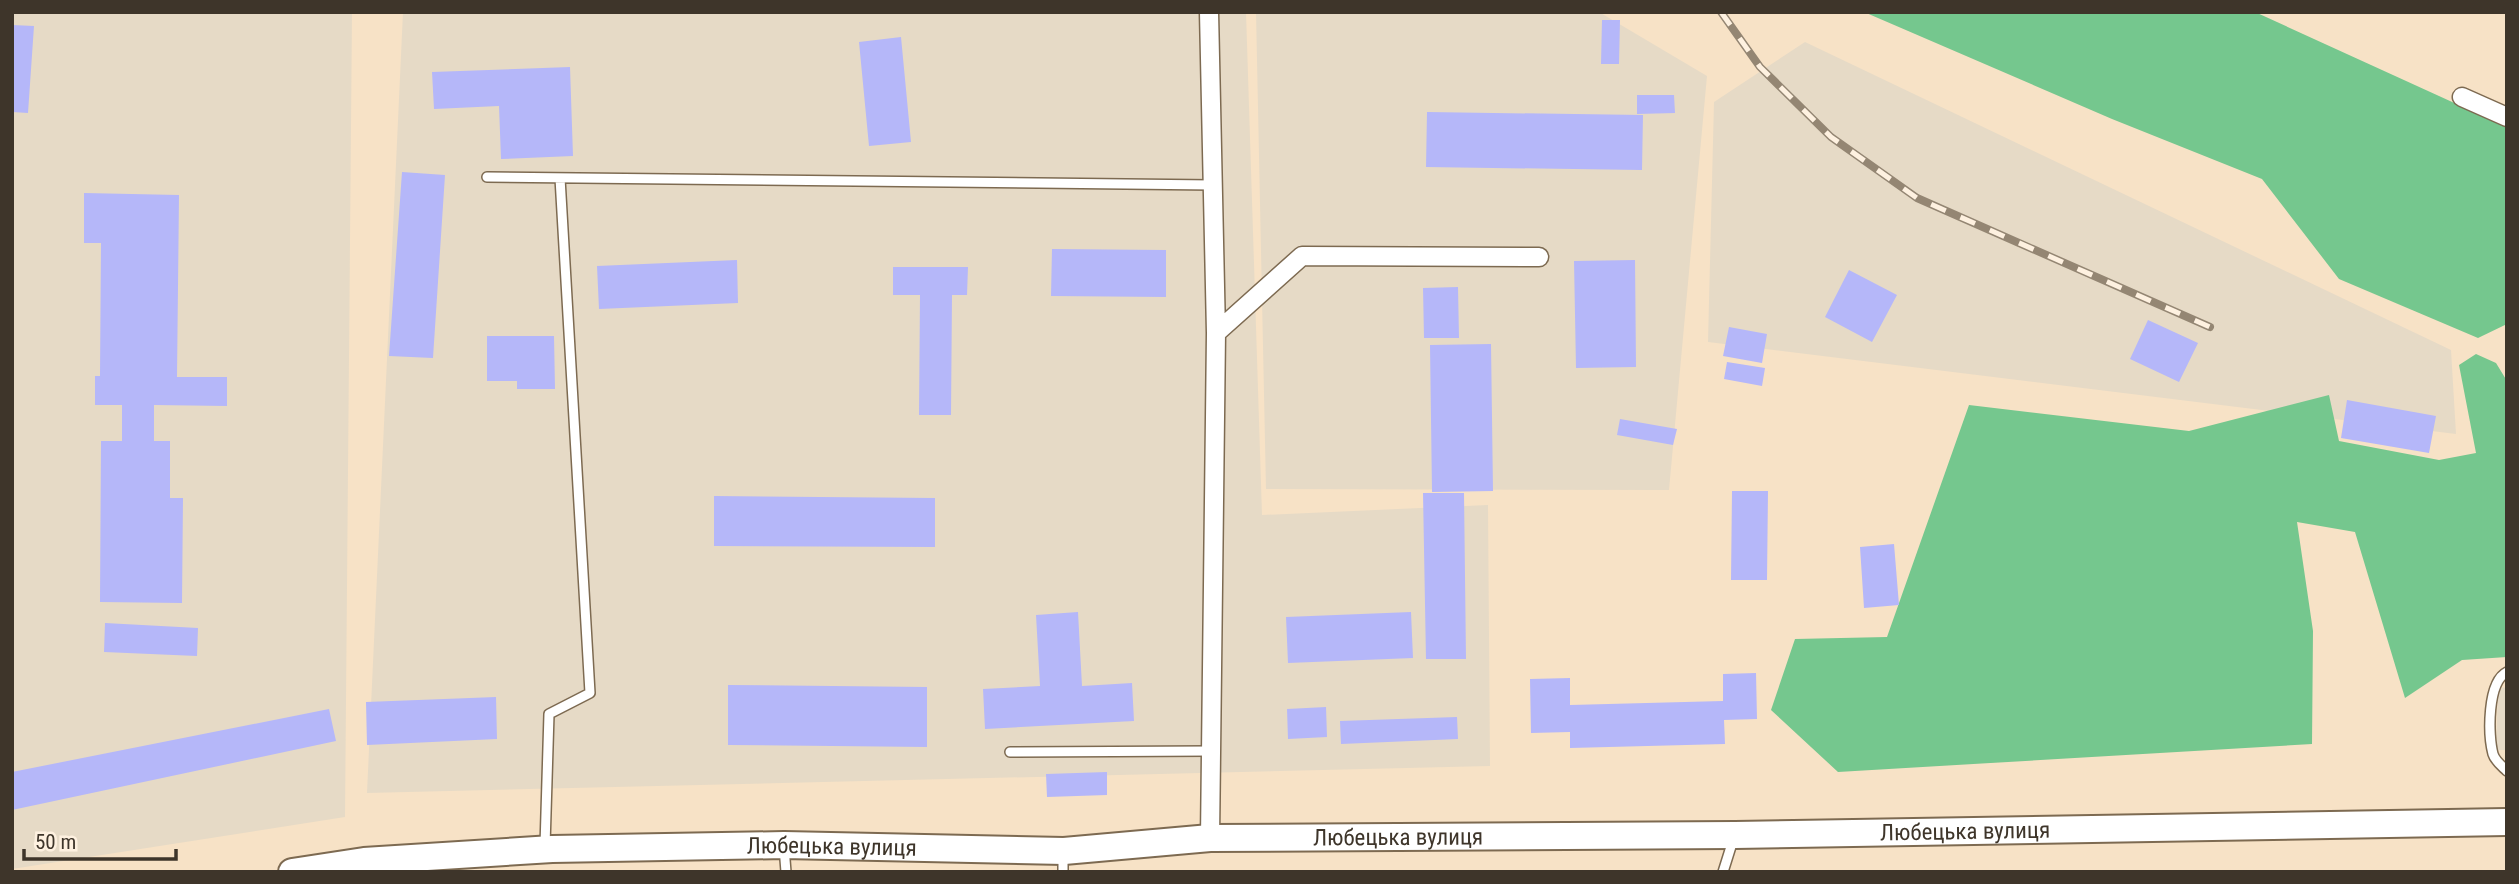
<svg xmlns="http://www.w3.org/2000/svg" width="2519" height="884" viewBox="0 0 2519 884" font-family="'Roboto Condensed',sans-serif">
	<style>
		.industrial { fill: #e6dac6 }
		.forest { fill: #75c78e }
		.building { fill: #b5b7f9 }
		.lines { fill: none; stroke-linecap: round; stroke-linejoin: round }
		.lane-casing { stroke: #7d6a51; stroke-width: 12 }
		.street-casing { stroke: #7d6a51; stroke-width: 21 }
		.secondary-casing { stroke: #7d6a51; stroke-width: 30 }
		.lane { stroke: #fff; stroke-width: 9 }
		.street { stroke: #fff; stroke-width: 18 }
		.secondary { stroke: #fff; stroke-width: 26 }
		.rail-casing { stroke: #948673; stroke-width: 8 }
		.rail { stroke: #fef1e0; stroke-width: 5; stroke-dasharray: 16; stroke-linecap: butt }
		.labels { text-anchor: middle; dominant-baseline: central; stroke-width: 7; stroke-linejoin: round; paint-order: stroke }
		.street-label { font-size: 23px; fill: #3e352a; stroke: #fef1e0 }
	</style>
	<rect width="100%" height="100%" fill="#f7e2c6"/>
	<!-- industrial -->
	<path class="industrial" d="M12,12H352L345,817L12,869Z
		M403,12H1246L1262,515L1488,505L1490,766L367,793Z
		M1256,12H1599L1707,76L1669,490L1266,489Z
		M1805,42L2451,350L2456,434L1708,342L1714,102Z
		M2498,687L2507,688V750H2496Z"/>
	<!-- forest -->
	<path class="forest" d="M1864,12H2255L2507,127V324L2478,338L2339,279L2262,179L2112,119Z
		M2476,354L2496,363L2507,381V657L2462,660L2405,698L2355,532L2297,522L2313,631L2312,744L1838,772L1771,710L1795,639L1887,637L1969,405L2189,431L2329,395L2339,441L2439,460L2476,453L2459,365Z"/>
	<!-- building -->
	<path class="building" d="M1602,20H1620L1619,64H1601Z
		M12,25L34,26L28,113L12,112Z
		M901,37L911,142L869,146L859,42Z
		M570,67L573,156L501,159L499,106L434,109L432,72Z
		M1637,95H1674L1675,113L1637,114Z
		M1427,112L1643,115L1642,170L1426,167Z
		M402,172L445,175L433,358L389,356Z
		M84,193L179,195L177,377H227V406L154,405V441H170V498H183L182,603L100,602L101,441H122V405H95V376H100L101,243H84Z
		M1052,249L1166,250V297L1051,296Z
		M737,260L738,303L599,309L597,266Z
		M1635,260L1636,367L1576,368L1574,261Z
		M893,267H968L967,295H952L951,415H919L920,295H893Z
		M1849,270L1897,295L1872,342L1825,317Z
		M1458,287L1459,338H1424L1423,288Z
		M2148,320L2198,343L2179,382L2130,359Z
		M1729,327L1767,334L1762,363L1723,356Z
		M487,336H554L555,389H517V381H487Z
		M1491,344L1493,491L1432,492L1430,345Z
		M1727,362L1765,368L1762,386L1724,379Z
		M2347,400L2436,416L2429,453L2341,438Z
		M1620,419L1677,429L1673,445L1617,435Z
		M1732,491H1768L1767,580H1731Z
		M1423,493H1464L1466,659H1426Z
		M714,496L935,498V547L714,546Z
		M1894,544L1899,605L1864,608L1860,547Z
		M1078,612L1082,686L1132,683L1134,721L985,729L983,689L1040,686L1036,615Z
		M1411,612L1413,658L1288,663L1286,617Z
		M105,623L198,628L197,656L104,652Z
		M1756,673L1757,719L1724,720L1725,744L1570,748V732L1531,733L1530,679L1570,678V705L1723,701V674Z
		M728,685L927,687V747L728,745Z
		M496,697L497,739L367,745L366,702Z
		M1326,707L1327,737L1288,739L1287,709Z
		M329,709L336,741L12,810V772Z
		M1457,717L1458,739L1341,744L1340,721Z
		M1107,772V795L1047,797L1046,774Z"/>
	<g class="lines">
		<defs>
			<path id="lane" d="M487,177L1213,185
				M2507,672C2487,682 2488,735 2493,754C2495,761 2502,766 2507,771
				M1010,752L1211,751
				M545,846L549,714L590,693L560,178
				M784,847L786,872
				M1063,872V853
				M1723,872L1734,837"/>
			<path id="street" d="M1209,12L1216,333
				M2462,97L2507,117
				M1210,838L1216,333L1302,256L1539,257"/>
			<g id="secondary">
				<path id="s1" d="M292,872L364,861L552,849L784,845L1064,851L1210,838L1735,835L2507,822"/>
			</g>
		</defs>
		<!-- lane casing -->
		<use href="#lane" class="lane-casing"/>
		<!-- street casing -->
		<use href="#street" class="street-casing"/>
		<!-- secondary casing -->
		<use href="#secondary" class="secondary-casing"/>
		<!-- lane -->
		<use href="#lane" class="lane"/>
		<!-- street -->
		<use href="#street" class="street"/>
		<!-- secondary -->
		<use href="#secondary" class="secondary"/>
		<defs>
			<path id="rail" d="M1721,12L1760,67L1831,137L1917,198L2210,327"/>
		</defs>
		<!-- rail casing -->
		<use href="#rail" class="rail-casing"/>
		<!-- rail -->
		<use href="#rail" class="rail"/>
	</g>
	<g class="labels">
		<!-- street labels -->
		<g class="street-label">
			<text stroke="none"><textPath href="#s1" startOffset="1675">Любецька вулиця</textPath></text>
			<text stroke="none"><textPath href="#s1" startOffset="1108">Любецька вулиця</textPath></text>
			<text stroke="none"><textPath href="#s1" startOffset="541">Любецька вулиця</textPath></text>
		</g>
	</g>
	<!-- border -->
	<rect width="2519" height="884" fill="none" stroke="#3e352a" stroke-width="28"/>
	<!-- scale -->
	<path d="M24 849v10h152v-10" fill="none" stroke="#3e352a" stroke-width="3.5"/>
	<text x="35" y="849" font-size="21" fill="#3e352a" stroke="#fef1e0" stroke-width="5" paint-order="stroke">50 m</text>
</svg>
